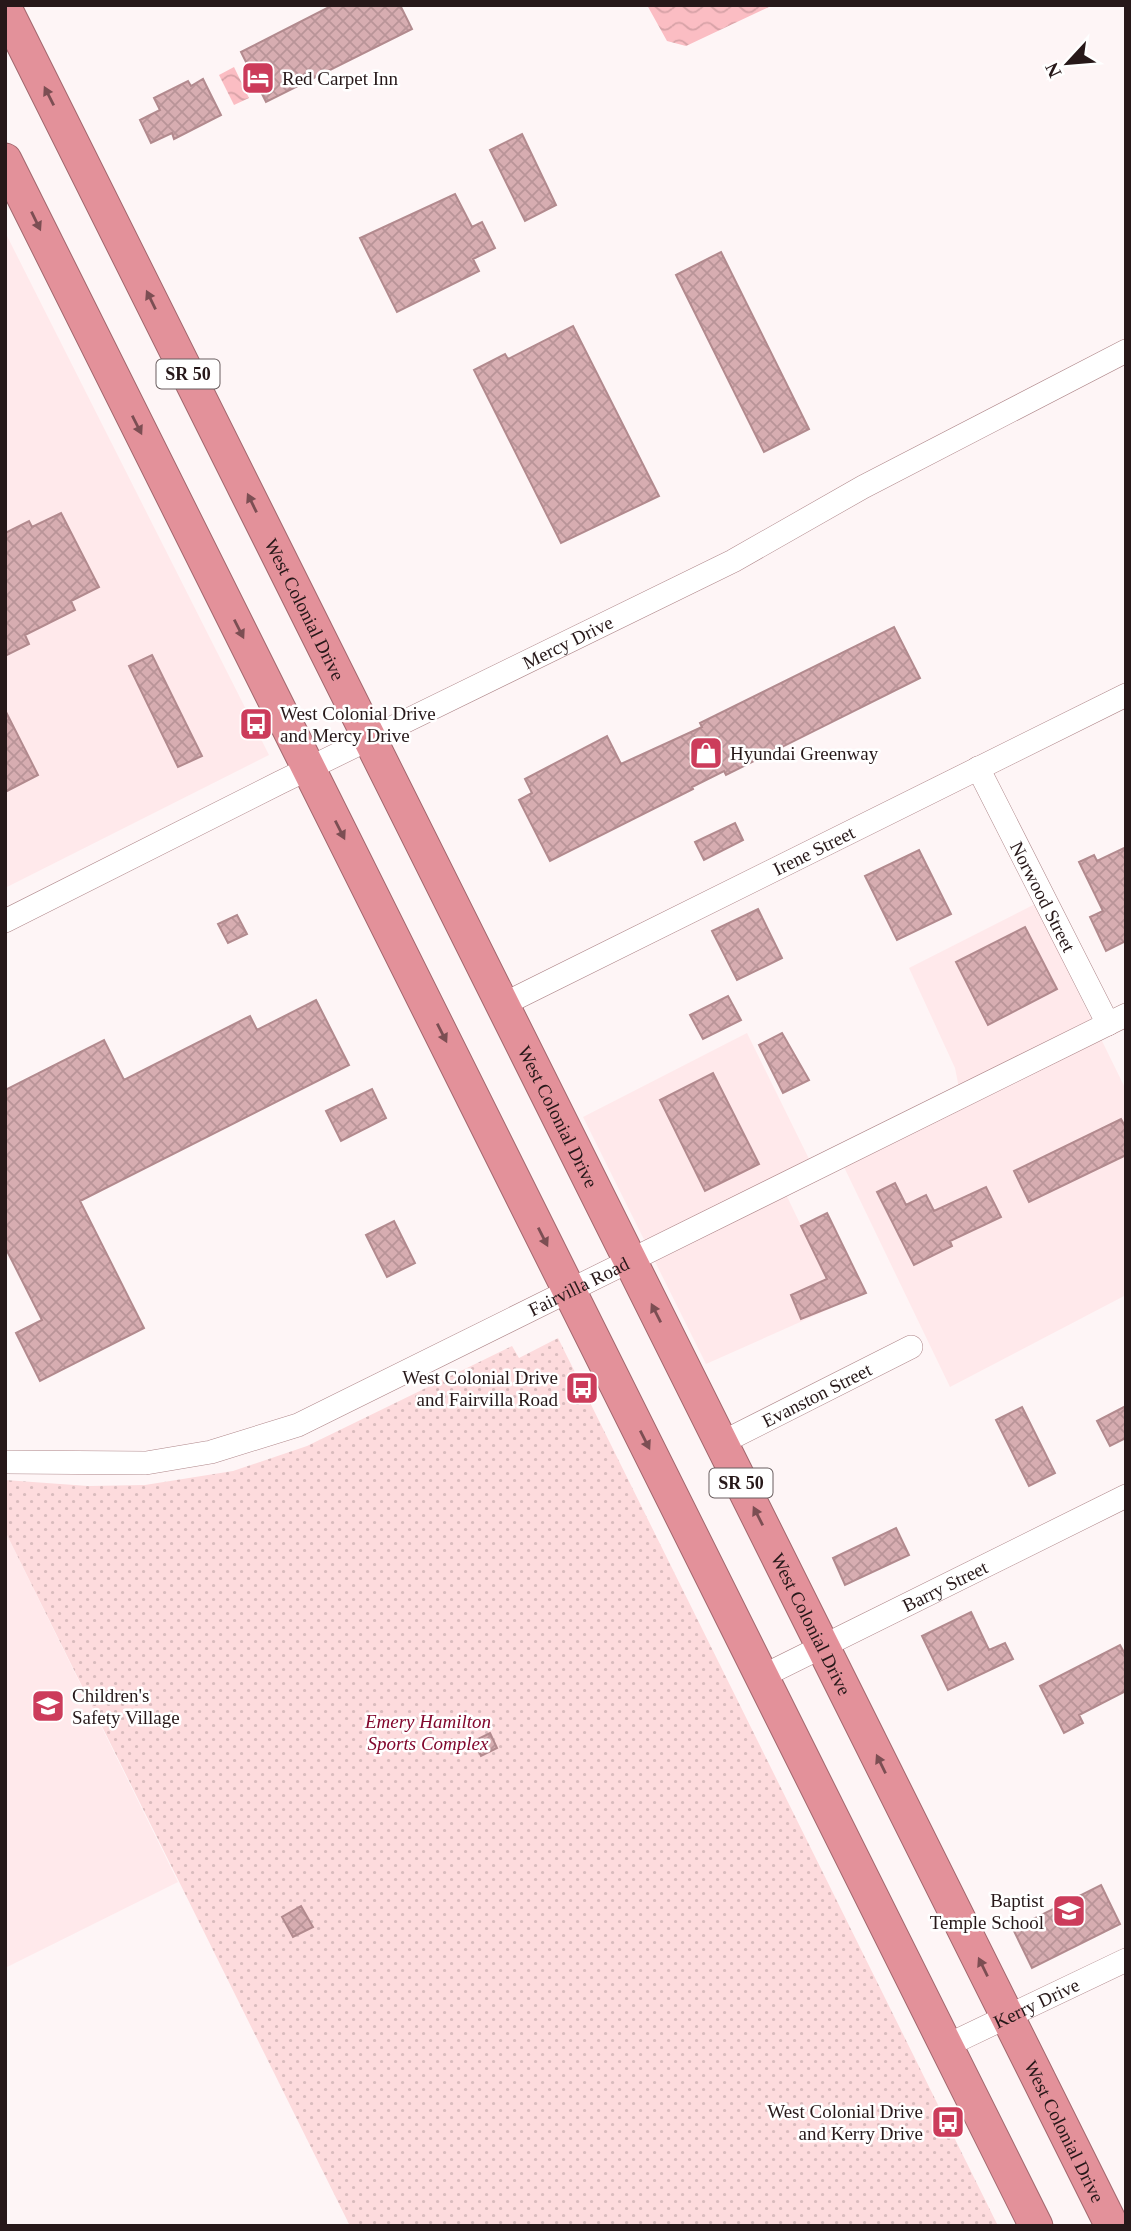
<svg xmlns="http://www.w3.org/2000/svg" width="1131" height="2231" viewBox="0 0 1131 2231" font-family="Georgia,serif">
	<style>
		.built { fill: #ffe9eb }
		.park { fill: url(#park-dots) }
		.water { fill: url(#water-waves) }
		.building { fill: url(#building-cross-hatch); stroke: #b28a8e; stroke-width: 2 }
		.lines { fill: none; stroke-linecap: round; stroke-linejoin: round }
		.minor-casing { stroke: #af878a; stroke-width: 24 }
		.highway-casing { stroke: #a1676d; stroke-width: 35 }
		.minor { stroke: #fff; stroke-width: 23 }
		.highway { stroke: #e3919a; stroke-width: 33 }
		.oneway { fill: #7c4e53 }
		.labels { text-anchor: middle; dominant-baseline: central; stroke-width: 5; stroke-linejoin: round; paint-order: stroke }
		.shield { fill: #fff; stroke: #685d5e; stroke-width: 2 }
		.shield-label { font-size: 18px; font-weight: bold; fill: #271819 }
		.poi-label { font-size: 19px; fill: #271819; stroke: #fff; text-anchor: start }
		.street-label { font-size: 19px; fill: #271819; stroke: #fff }
		.park-label { font-size: 19px; font-style: italic; fill: #82072d; stroke: #fff }
	</style>
	<defs>
		<pattern id="park-dots" width="8" height="8" patternUnits="userSpaceOnUse" patternTransform="scale(1.75)"><rect width="8" height="8" fill="#fddbdd"/><path d="M2 2h.1M6 6h.1" fill="none" stroke="#d9bbbd" stroke-width="1.8" stroke-linecap="round"/></pattern>
		<pattern id="water-waves" width="16" height="10" patternUnits="userSpaceOnUse" patternTransform="scale(1.75)"><rect width="16" height="10" fill="#fbbdc3"/><path d="M0 5q4-4 8 0t8 0" fill="none" stroke="#d7a2a7"/></pattern>
		<pattern id="building-cross-hatch" width="8" height="8" patternUnits="userSpaceOnUse" patternTransform="scale(1.75)"><rect width="8" height="8" fill="#d7adb1"/><path d="M0 0l8 8M0 8l8-8" fill="none" stroke="#b99498"/></pattern>
	</defs>
	<rect width="100%" height="100%" fill="#fef5f6"/>
	<!-- built -->
	<path class="built" d="M5,232L269,755L5,888Z
		M1035,904L1126,1090V1295L950,1387L844,1167L963,1108L955,1068L909,968Z
		M747,1033L810,1161L778,1178L822,1269L834,1307L706,1364L583,1117Z
		M5,1531L178,1882L5,1968Z"/>
	<!-- park -->
	<path class="park" d="M558,1338L998,2226H350L5,1531V1480L88,1486L145,1485L233,1471L307,1446L512,1346L519,1358Z"/>
	<!-- water -->
	<path class="water" d="M647,5H773L686,46L667,41Z
		M234,67L249,98L234,105L219,75Z"/>
	<!-- building -->
	<path class="building" d="M333,5H400L412,29L266,102L241,52Z
		M203,79L221,115L174,139L172,133L151,143L140,120L160,110L154,98L188,81L191,86Z
		M522,134L556,205L525,221L490,150Z
		M455,194L472,227L482,222L495,248L473,259L479,271L397,312L360,238Z
		M721,252L809,429L764,452L676,275Z
		M573,326L659,496L561,543L474,370L505,354L508,359Z
		M61,513L99,587L71,601L75,610L25,635L29,644L5,656V533L29,521L32,527Z
		M894,627L920,678L726,775L724,771L692,787L693,789L550,861L519,800L532,793L525,779L607,736L621,764L702,727L700,723Z
		M152,655L202,756L178,767L129,666Z
		M5,710L38,775L5,792Z
		M735,823L743,840L704,860L695,842Z
		M1126,847V941L1106,951L1090,917L1103,911L1079,862L1094,855L1097,861Z
		M919,850L951,914L897,940L865,876Z
		M758,909L782,958L737,980L712,931Z
		M237,915L247,934L228,943L218,924Z
		M1025,927L1057,989L988,1025L956,962Z
		M728,996L741,1020L703,1039L690,1015Z
		M316,1000L349,1065L80,1201L144,1328L40,1381L16,1333L42,1320L5,1247V1090L104,1040L124,1080L250,1016L257,1030Z
		M782,1033L809,1080L783,1093L759,1045Z
		M713,1073L759,1164L705,1191L660,1100Z
		M372,1089L386,1118L341,1141L326,1111Z
		M1121,1119L1126,1128V1155L1029,1202L1014,1171Z
		M895,1183L906,1205L926,1195L934,1211L986,1187L1001,1217L950,1241L952,1246L914,1265L877,1192Z
		M827,1213L866,1293L801,1319L791,1295L827,1279L801,1226Z
		M394,1221L415,1263L387,1277L366,1235Z
		M1126,1406V1438L1110,1446L1097,1421Z
		M1022,1407L1055,1473L1029,1486L996,1420Z
		M896,1528L909,1555L845,1585L833,1558Z
		M971,1612L989,1650L1005,1643L1013,1659L948,1690L922,1636Z
		M1120,1645L1126,1656V1691L1079,1715L1083,1723L1064,1733L1040,1686Z
		M490,1733L497,1748L481,1756L474,1741Z
		M1101,1885L1120,1924L1032,1968L1013,1929Z
		M301,1906L313,1927L293,1937L282,1917Z"/>
	<g class="lines">
		<defs>
			<g id="minor">
				<path id="s1" d="M978,768L1108,1024"/>
				<path id="s2" d="M5,921L279,783L733,561L863,487L1126,351"/>
				<path id="s3" d="M502,1005L1126,695"/>
				<path id="s4" d="M721,1443L911,1347"/>
				<path id="s5" d="M5,1462L146,1463L211,1452L298,1425L1126,1015"/>
				<path id="s6" d="M763,1676L1126,1496"/>
				<path id="s7" d="M946,2046L1126,1960"/>
			</g>
			<g id="highway">
				<path id="s8" d="M5,8L1112,2226"/>
				<path d="M5,160L1036,2226"/>
			</g>
		</defs>
		<!-- minor casing -->
		<use href="#minor" class="minor-casing"/>
		<!-- highway casing -->
		<use href="#highway" class="highway-casing"/>
		<!-- minor -->
		<use href="#minor" class="minor"/>
		<!-- highway -->
		<use href="#highway" class="highway"/>
	</g>
	<!-- one-way arrows -->
	<defs><path id="oneway-solid" d="M-6-.8H1V-3.2L6.5 0L1 3.2V.8H-6Z" transform="scale(1.75)"/></defs>
	<g class="oneway">
		<use href="#oneway-solid" transform="translate(49 96) rotate(-117)"/>
		<use href="#oneway-solid" transform="translate(36 221) rotate(64)"/>
		<use href="#oneway-solid" transform="translate(151 300) rotate(-116)"/>
		<use href="#oneway-solid" transform="translate(137 425) rotate(63)"/>
		<use href="#oneway-solid" transform="translate(252 503) rotate(-116)"/>
		<use href="#oneway-solid" transform="translate(239 629) rotate(63)"/>
		<use href="#oneway-solid" transform="translate(340 830) rotate(63)"/>
		<use href="#oneway-solid" transform="translate(442 1033) rotate(63)"/>
		<use href="#oneway-solid" transform="translate(543 1237) rotate(63)"/>
		<use href="#oneway-solid" transform="translate(656 1313) rotate(-117)"/>
		<use href="#oneway-solid" transform="translate(645 1440) rotate(63)"/>
		<use href="#oneway-solid" transform="translate(758 1516) rotate(-117)"/>
		<use href="#oneway-solid" transform="translate(881 1764) rotate(-116)"/>
		<use href="#oneway-solid" transform="translate(983 1967) rotate(-116)"/>
	</g>
	<!-- icons -->
	<defs>
		<symbol id="hotel-square" viewBox="-11 -11 22 22"><rect x="-9" y="-9" width="18" height="18" rx="4" fill="#cc3c5b" stroke="#fff"/><path d="M-6-4.5h1.5V1H6V5H4.5V3h-9V5H-6ZM-4 0a1.8 1.8 0 1 1 3.6 0ZM.5 0V-2.5h3Q6-2.5 6 0Z" fill="#fff"/></symbol>
		<symbol id="bus-square" viewBox="-11 -11 22 22"><rect x="-9" y="-9" width="18" height="18" rx="4" fill="#cc3c5b" stroke="#fff"/><path d="M-5-6H5V4H4V6H2V4H-2V6H-4V4H-5ZM-3.5-4V0h7V-4ZM-3.5 1.2v1.5H-2V1.2ZM2 1.2v1.5H3.5V1.2Z" fill="#fff"/></symbol>
		<symbol id="shop-square" viewBox="-11 -11 22 22"><rect x="-9" y="-9" width="18" height="18" rx="4" fill="#cc3c5b" stroke="#fff"/><path d="M-5-2.5h2.3a2.7 3.5 0 0 1 5.4 0H5L5.5 6h-11ZM-1.5-2.5h3a1.5 2.3 0 0 0-3 0Z" fill="#fff"/></symbol>
		<symbol id="school-square" viewBox="-11 -11 22 22"><rect x="-9" y="-9" width="18" height="18" rx="4" fill="#cc3c5b" stroke="#fff"/><path d="M0-5L7-2L0 1L-7-2ZM-4 1L0 2.5L4 1V4Q0 6-4 4Z" fill="#fff"/></symbol>
	</defs>
	<g fill-rule="evenodd">
		<use href="#hotel-square" x="239" y="59" width="38" height="38"/>
		<use href="#bus-square" x="237" y="705" width="38" height="38"/>
		<use href="#shop-square" x="687" y="734" width="38" height="38"/>
		<use href="#bus-square" x="563" y="1369" width="38" height="38"/>
		<use href="#school-square" x="29" y="1687" width="38" height="38"/>
		<use href="#school-square" x="1050" y="1892" width="38" height="38"/>
		<use href="#bus-square" x="929" y="2103" width="38" height="38"/>
	</g>
	<g class="labels">
		<!-- shield labels -->
		<g class="shield">
			<rect x="156.5" y="359.5" width="63" height="29" rx="5"/>
			<rect x="709.5" y="1468.5" width="63" height="29" rx="5"/>
		</g>
		<g class="shield-label">
			<text x="188" y="374">SR 50</text>
			<text x="741" y="1483">SR 50</text>
		</g>
		<!-- poi labels -->
		<g class="poi-label">
			<text x="282" y="78">Red Carpet Inn</text>
			<text x="280" y="713">West Colonial Drive<tspan x="280" dy="22">and Mercy Drive</tspan></text>
			<text x="730" y="753">Hyundai Greenway</text>
			<text x="558" y="1377" text-anchor="end">West Colonial Drive<tspan x="558" dy="22">and Fairvilla Road</tspan></text>
			<text x="72" y="1695">Children's<tspan x="72" dy="22">Safety Village</tspan></text>
			<text x="1044" y="1900" text-anchor="end">Baptist<tspan x="1044" dy="22">Temple School</tspan></text>
			<text x="923" y="2111" text-anchor="end">West Colonial Drive<tspan x="923" dy="22">and Kerry Drive</tspan></text>
		</g>
		<!-- street labels -->
		<g class="street-label">
			<text stroke="none"><textPath href="#s8" startOffset="672">West Colonial Drive</textPath></text>
			<text stroke="none"><textPath href="#s2" startOffset="628">Mercy Drive</textPath></text>
			<text stroke="none"><textPath href="#s3" startOffset="348">Irene Street</textPath></text>
			<text stroke="none"><textPath href="#s1" startOffset="144">Norwood Street</textPath></text>
			<text stroke="none"><textPath href="#s8" startOffset="1239">West Colonial Drive</textPath></text>
			<text stroke="none"><textPath href="#s5" startOffset="611">Fairvilla Road</textPath></text>
			<text stroke="none"><textPath href="#s4" startOffset="107">Evanston Street</textPath></text>
			<text stroke="none"><textPath href="#s6" startOffset="203">Barry Street</textPath></text>
			<text stroke="none"><textPath href="#s8" startOffset="1806">West Colonial Drive</textPath></text>
			<text stroke="none"><textPath href="#s7" startOffset="100">Kerry Drive</textPath></text>
			<text stroke="none"><textPath href="#s8" startOffset="2373">West Colonial Drive</textPath></text>
		</g>
		<!-- park labels -->
		<g class="park-label">
			<text x="428" y="1721">Emery Hamilton<tspan x="428" dy="22">Sports Complex</tspan></text>
		</g>
	</g>
	<!-- border -->
	<rect width="1131" height="2231" fill="none" stroke="#271819" stroke-width="14"/>
	<!-- north arrow -->
	<g transform="translate(1068 63) rotate(244)" stroke="#ffffff" stroke-width="5" paint-order="stroke">
	<path d="M0-5L12 26L0 18L-12 26Z" fill="#271819"/>
	<text y="-10" font-size="19" font-weight="bold" text-anchor="middle" fill="#271819">N</text>
	</g>
</svg>
